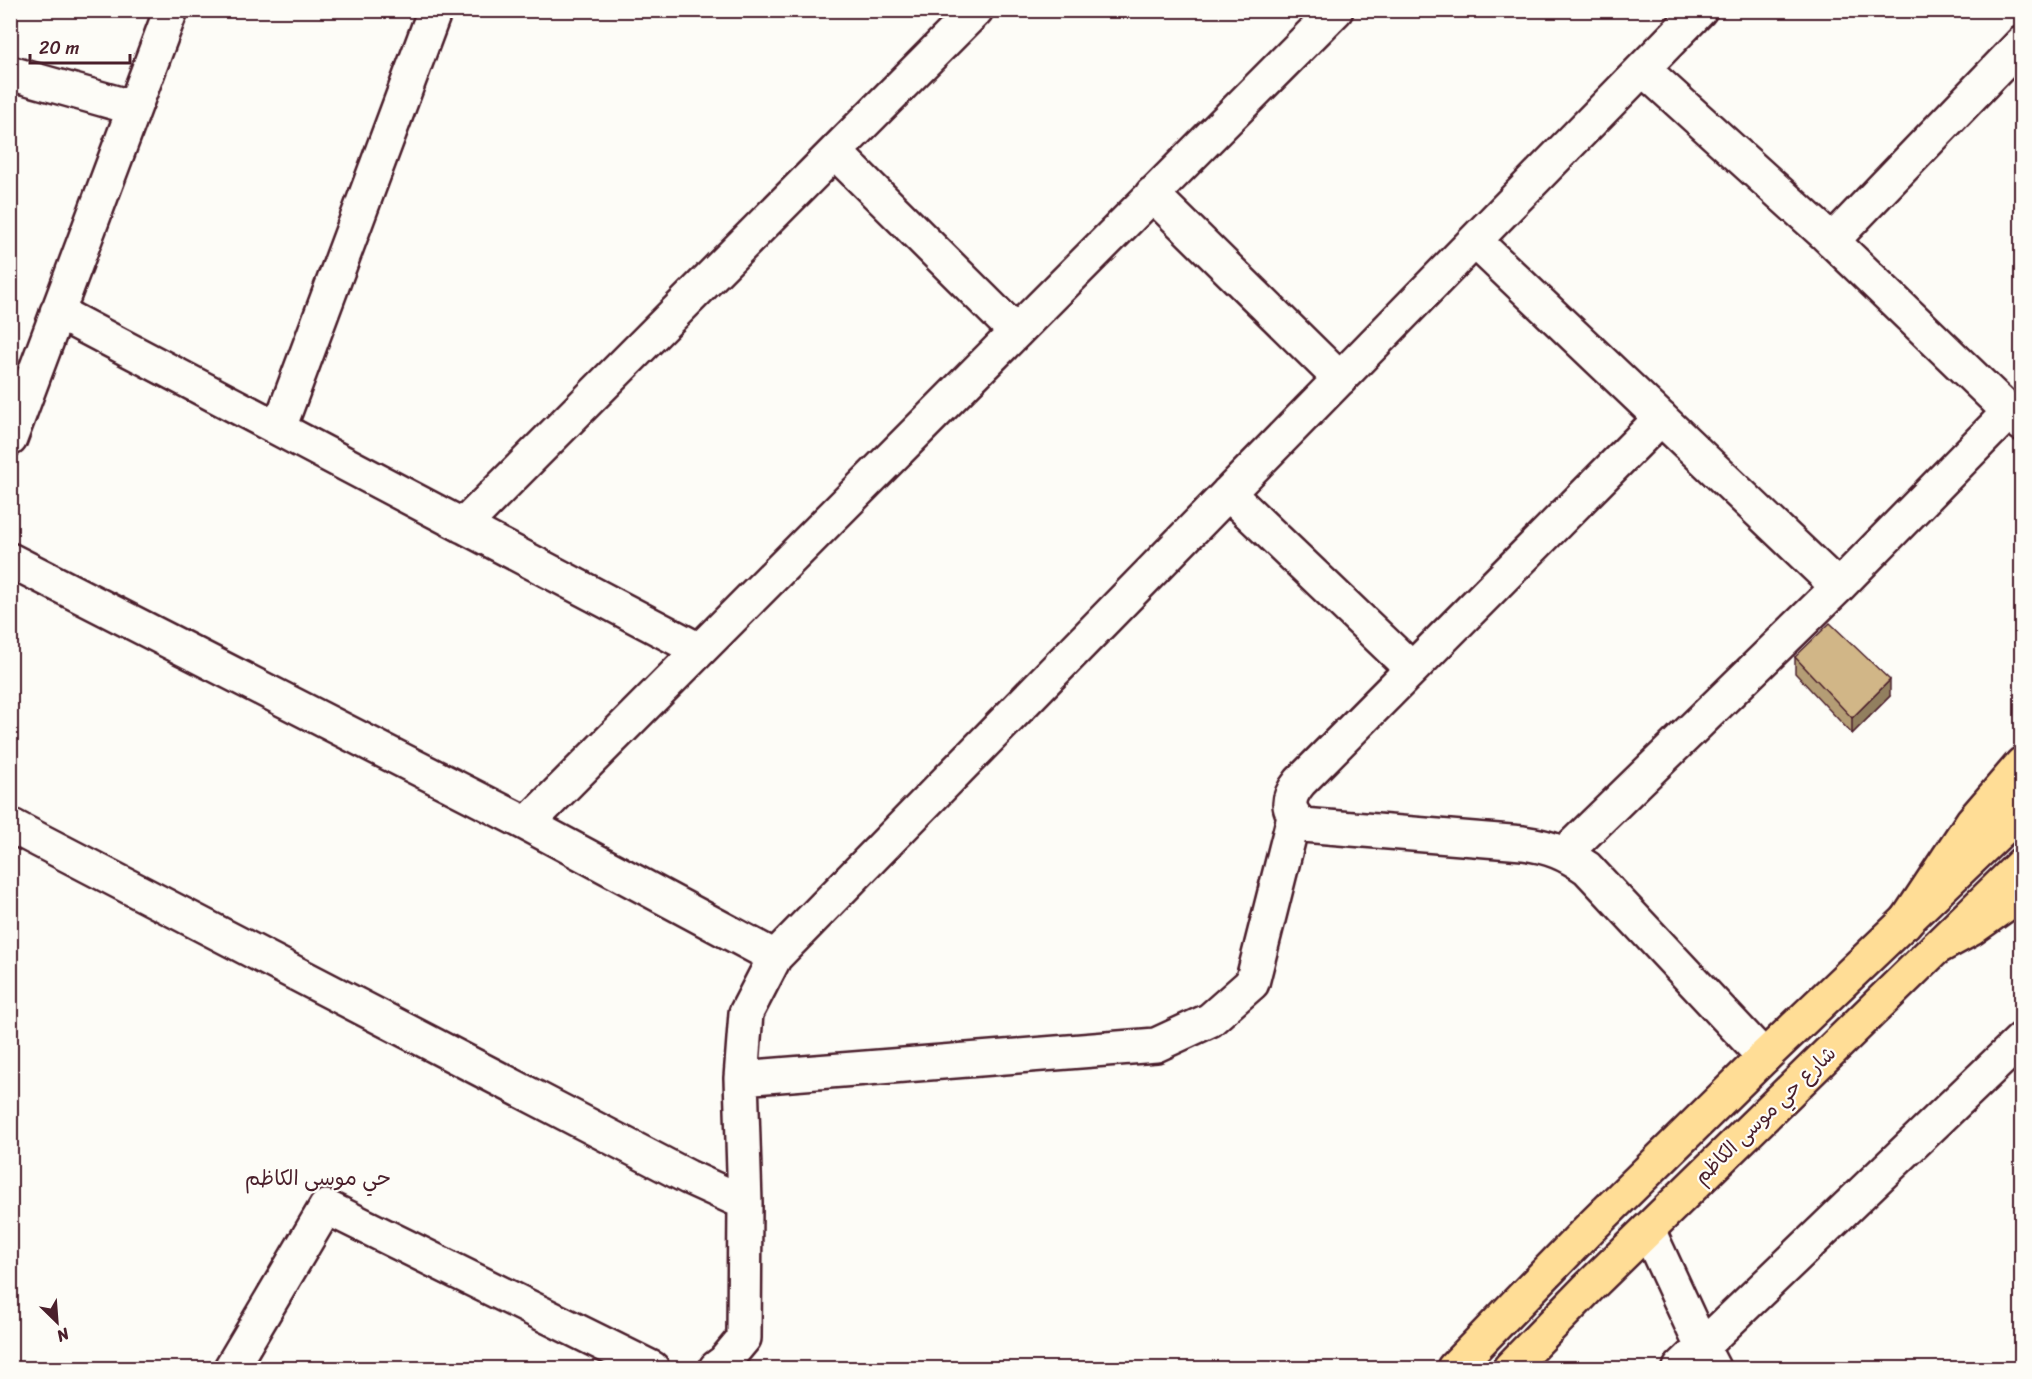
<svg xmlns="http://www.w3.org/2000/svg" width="2032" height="1379" viewBox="0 0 2032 1379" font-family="Sriracha,'Playpen Sans Arabic',sans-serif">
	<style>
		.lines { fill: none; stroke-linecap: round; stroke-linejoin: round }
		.minor-casing { stroke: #4a1f2b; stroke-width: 38 }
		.major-casing { stroke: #4a1f2b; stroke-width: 38 }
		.highway-casing { stroke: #4a1f2b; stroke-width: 38 }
		.minor { stroke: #fdfcf7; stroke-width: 33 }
		.major { stroke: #ffdd96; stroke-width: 33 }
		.highway { stroke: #ffdd96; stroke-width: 33 }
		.wall { fill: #b49d74; stroke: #4a1f2b; stroke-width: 1.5 }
		.shaded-wall { fill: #927f5e; stroke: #4a1f2b; stroke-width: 1.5 }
		.building { fill: #d1b687; stroke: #4a1f2b; stroke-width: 1.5 }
		.labels { text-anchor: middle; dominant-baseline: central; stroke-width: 4.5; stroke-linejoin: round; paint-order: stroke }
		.street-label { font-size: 20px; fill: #4a1f2b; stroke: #fdfcf7 }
		.neighbourhood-label { font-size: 21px; fill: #4a1f2b; stroke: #fdfcf7 }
	</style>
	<rect width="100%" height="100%" fill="#fdfcf7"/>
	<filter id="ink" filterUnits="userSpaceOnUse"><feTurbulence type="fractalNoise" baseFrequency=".0167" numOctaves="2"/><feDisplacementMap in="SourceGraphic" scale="12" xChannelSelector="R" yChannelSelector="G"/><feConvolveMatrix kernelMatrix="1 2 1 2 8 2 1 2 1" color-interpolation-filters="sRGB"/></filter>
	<g filter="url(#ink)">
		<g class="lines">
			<defs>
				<path id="minor" d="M1643,69L1826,235L2022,424
					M10,73L134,108
					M835,152L1016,332
					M1152,194L1340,379
					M1475,241L1838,587L1565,853
					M1832,241L2022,43
					M57,312L699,650
					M1661,418L1300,782C1286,799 1286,810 1303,825L1523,843C1551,847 1565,853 1587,868L1764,1057
					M279,428L435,10
					M10,439L171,10
					M1228,493L1412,669
					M463,526L976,10
					M10,560L527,824L775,957
					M1838,587L2009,412
					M527,824L1336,10
					M10,825L688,1177L745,1203
					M741,1078L1156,1045L1210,1020L1252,983L1294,817
					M1648,1230L1702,1347L1713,1368
					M231,1368L326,1207L652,1368
					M716,1368L724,1362L744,1338L745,1203L741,1078L746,1013L775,957L1700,10
					M1680,1368L2022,1039"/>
				<path id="major" d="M1454,1368L1589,1229L1764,1057L2022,810
					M1510,1368L1588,1288L2022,864"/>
				<path id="highway" d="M1905,923L1972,822L2022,764
					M1936,948L1971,929L2022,893"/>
			</defs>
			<!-- minor casing -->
			<use href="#minor" class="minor-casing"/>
			<!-- major casing -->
			<use href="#major" class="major-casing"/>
			<!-- highway casing -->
			<use href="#highway" class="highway-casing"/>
			<!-- minor -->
			<use href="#minor" class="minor"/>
			<!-- major -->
			<use href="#major" class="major"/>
			<!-- highway -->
			<use href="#highway" class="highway"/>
		</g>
		<!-- wall -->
		<path class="wall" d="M1795,657L1890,696L1852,734L1795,673Z"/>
		<!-- shaded-wall -->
		<path class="shaded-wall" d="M1890,680V696L1852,734V718Z"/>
		<!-- building -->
		<path class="building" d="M1830,623L1890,680L1852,718L1795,657Z"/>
	</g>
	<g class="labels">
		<!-- street labels -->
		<g class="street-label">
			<text transform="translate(1765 1115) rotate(-44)">شارع حي موسى الكاظم</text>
		</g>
		<!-- neighbourhood labels -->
		<g class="neighbourhood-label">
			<text x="318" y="1178">حي موسى الكاظم</text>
		</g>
	</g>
	<!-- margin -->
	<rect width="2032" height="1379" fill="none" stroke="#fdfcf7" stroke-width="36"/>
	<rect x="18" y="18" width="1996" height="1343" fill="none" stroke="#4a1f2b" stroke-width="2" filter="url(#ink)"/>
	<!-- north arrow -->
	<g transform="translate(57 1322) rotate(155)" stroke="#fdfcf7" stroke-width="4.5" paint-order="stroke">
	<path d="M0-4.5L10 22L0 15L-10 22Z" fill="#4a1f2b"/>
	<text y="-9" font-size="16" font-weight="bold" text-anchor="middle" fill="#4a1f2b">N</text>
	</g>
	<!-- scale -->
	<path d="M30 54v9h100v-9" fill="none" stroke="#4a1f2b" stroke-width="3"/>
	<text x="39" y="54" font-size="18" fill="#4a1f2b" stroke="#fdfcf7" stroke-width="4.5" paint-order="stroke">20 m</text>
</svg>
